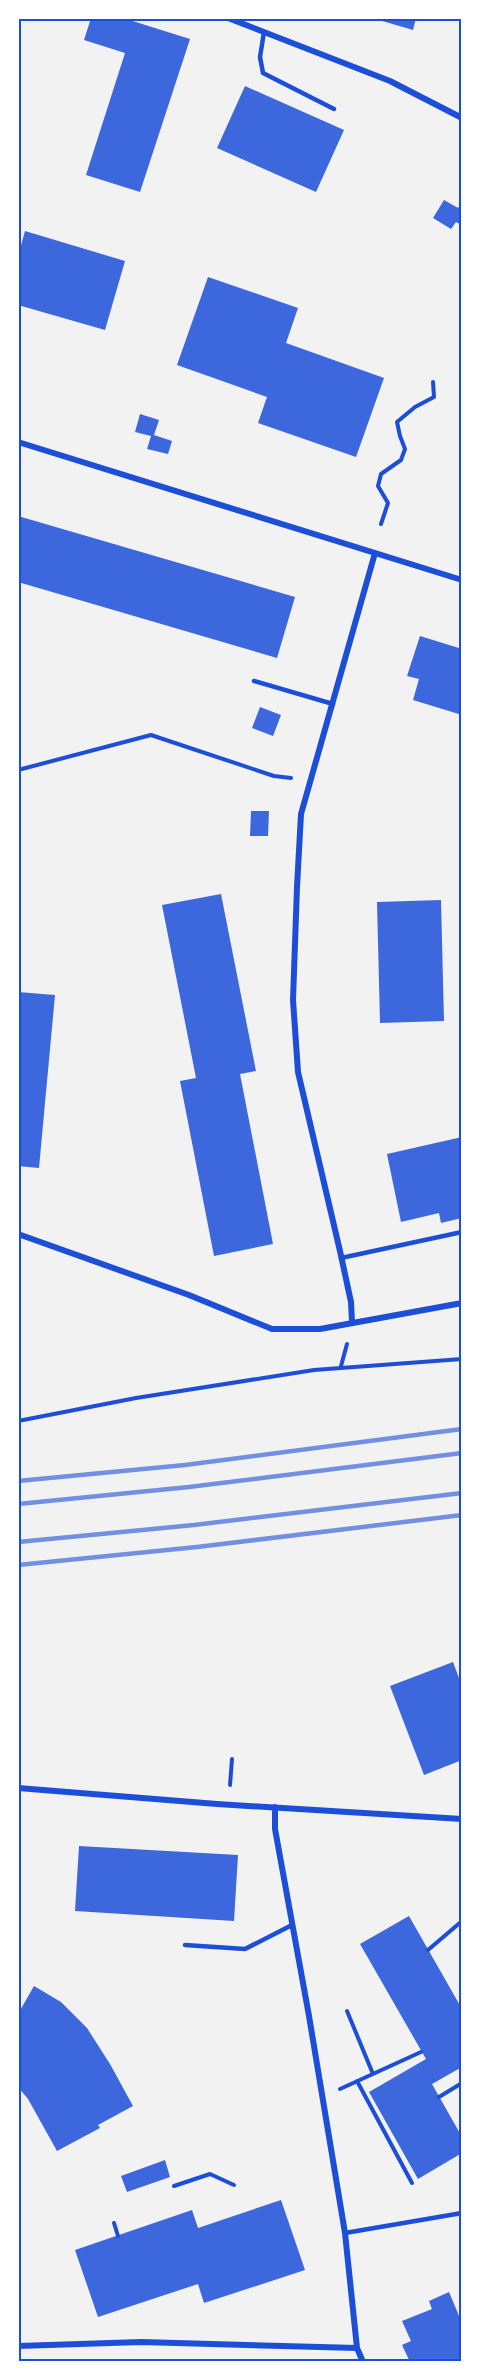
<svg xmlns="http://www.w3.org/2000/svg" width="480" height="2380" viewBox="0 0 480 2380" font-family="Ubuntu,sans-serif">
	<style>
		.building { fill: #3d67dc }
		.lines { fill: none; stroke-linecap: round; stroke-linejoin: round }
		.path { stroke: #1d4ed8; stroke-width: 4 }
		.service { stroke: #1d4ed8; stroke-width: 4.5 }
		.minor { stroke: #1d4ed8; stroke-width: 6 }
		.rail { stroke: #7290e2; stroke-width: 4.5 }
		.neatline { fill: none; stroke: #1d4ed8; stroke-width: 2 }
	</style>
	<rect width="100%" height="100%" fill="#f2f2f2"/>
	<!-- building -->
	<path class="building" d="M91,18H123L190,39L140,192L86,175L125,53L84,40Z
		M372,18H416L413,30Z
		M245,86L344,130L316,192L217,148Z
		M444,200L458,208L462,201V225L456,222L451,229L433,218Z
		M25,231L125,261L105,330L18,305V256Z
		M208,277L298,308L286,343L384,378L356,457L258,423L267,397L177,365Z
		M140,414L159,420L154,435L172,441L168,454L147,449L151,436L135,432Z
		M18,516L295,597L277,658L18,582Z
		M420,636L462,649V715L413,700L419,679L407,676Z
		M260,707L281,715L273,736L252,728Z
		M251,811H269L268,836H250Z
		M221,894L256,1071L240,1074L273,1244L214,1256L180,1081L196,1078L162,905Z
		M441,900L444,1021L380,1023L377,902Z
		M18,992L55,995L39,1168L18,1166Z
		M462,1137V1218L441,1223L439,1213L401,1222L387,1154Z
		M453,1662L462,1686V1760L424,1775L390,1686Z
		M79,1846L238,1855L234,1921L75,1911Z
		M409,1916L462,2009V2067L432,2084L462,2137V2153L418,2179L369,2092L426,2059L360,1944Z
		M34,1986L61,2002L87,2028L110,2064L133,2106L98,2125L100,2128L57,2151L28,2099L18,2087V2014Z
		M165,2160L170,2177L127,2192L121,2176Z
		M281,2200L305,2270L204,2303L198,2284L98,2317L75,2250L192,2210L198,2228Z
		M449,2292L462,2323V2362H410L402,2345L411,2341L402,2321L432,2309L429,2301Z"/>
	<g class="lines">
		<!-- path -->
		<path class="path" d="M381,524L388,503L378,486L381,474L401,460L405,449L400,436L397,422L415,407L434,397L433,382
			M18,770L151,735L274,776L291,778
			M341,1366L347,1344
			M18,1421L136,1398L314,1370L462,1359
			M230,1785L232,1759
			M428,1950L462,1921
			M347,2011L373,2074
			M357,2081L412,2183
			M340,2089L421,2052
			M439,2097L462,2083
			M174,2186L210,2174L234,2185
			M114,2223L118,2236"/>
		<!-- service -->
		<path class="service" d="M264,32L260,57L263,73L334,109
			M254,681L333,704
			M341,1258L462,1232
			M185,1945L245,1949L292,1925
			M345,2233L462,2213"/>
		<!-- minor -->
		<path class="minor" d="M228,18L390,81L462,118
			M18,442L462,580
			M18,1234L189,1295L272,1329H320L462,1303
			M352,1322L351,1302L340,1251L298,1072L293,1000L297,887L301,814L375,553
			M18,1788L217,1804L462,1819
			M275,1807V1829L309,2016L345,2233L357,2348L363,2362
			M18,2346L141,2342L357,2348"/>
		<!-- rail -->
		<path class="rail" d="M18,1481L185,1465L462,1429
			M18,1504L189,1487L462,1453
			M18,1542L194,1525L462,1493
			M18,1565L197,1547L462,1515"/>
	</g>
	<!-- border -->
	<rect width="480" height="2380" fill="none" stroke="#ffffff" stroke-width="39"/>
	<rect x="20" y="20" width="440" height="2340" class="neatline"/>
</svg>
